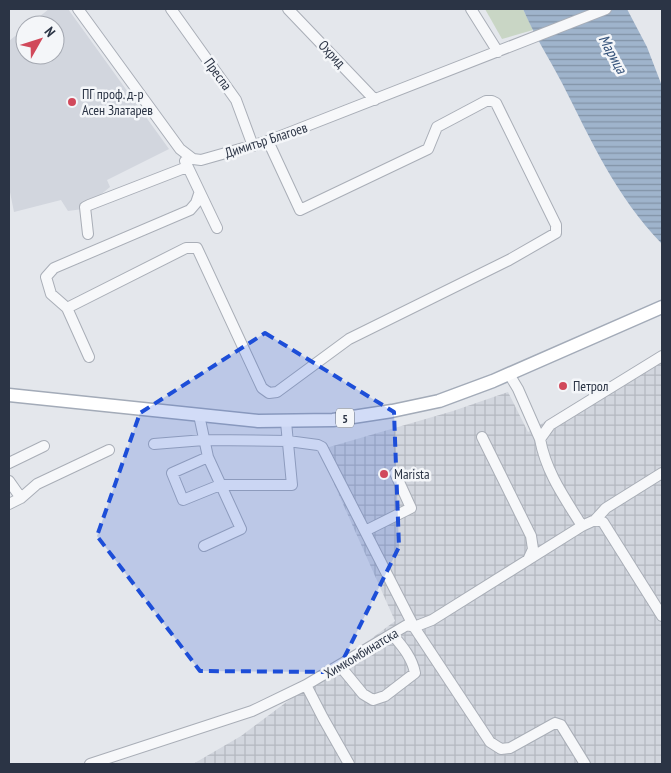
<svg xmlns="http://www.w3.org/2000/svg" width="671" height="773" viewBox="0 0 671 773" font-family="'PT Sans Narrow',sans-serif">
	<style>
		.built { fill: #d2d6de }
		.industrial { fill: url(#industrial-grid) }
		.park { fill: #c9d6c5 }
		.water { fill: url(#water-rules) }
		.lines { fill: none; stroke-linecap: round; stroke-linejoin: round }
		.minor-casing { stroke: #a9aeb7; stroke-width: 12 }
		.major-casing { stroke: #a3abb8; stroke-width: 15 }
		.minor { stroke: #f7f8fa; stroke-width: 10 }
		.major { stroke: #fff; stroke-width: 12 }
		.marked { fill: #1d4ed8; fill-opacity: 0.2; stroke: #1d4ed8; stroke-width: 4; stroke-dasharray: 10 6; stroke-linejoin: round }
		.poi-dot { fill: #d1495b; stroke: #f4f6f9; stroke-width: 2 }
		.labels { text-anchor: middle; dominant-baseline: central; stroke-width: 5; stroke-linejoin: round; paint-order: stroke }
		.shield { fill: #f4f6f9; stroke: #676e7b; stroke-width: 1 }
		.shield-label { font-size: 12px; font-weight: bold; fill: #2b3445 }
		.street-label { font-size: 14px; fill: #2b3445; stroke: #f4f6f9 }
		.poi-label { font-size: 14px; fill: #2b3445; stroke: #f4f6f9; text-anchor: start }
		.water-label { font-size: 15px; font-style: italic; fill: #34527a; stroke: #f4f6f9 }
	</style>
	<defs>
		<pattern id="industrial-grid" width="8" height="8" patternUnits="userSpaceOnUse" patternTransform="scale(1.25)"><rect width="8" height="8" fill="#d2d6de"/><path d="M0 4h8M4 0v8" fill="none" stroke="#b4b8c0"/></pattern>
		<pattern id="water-rules" width="6" height="5" patternUnits="userSpaceOnUse" patternTransform="scale(1.25)"><rect width="6" height="5" fill="#9fb4cc"/><path d="M0 2.5h6" fill="none" stroke="#8293a7"/></pattern>
	</defs>
	<rect width="100%" height="100%" fill="#e4e7ec"/>
	<!-- built -->
	<path class="built" d="M49,9H68L169,149L107,180L110,187L83,209L68,211L61,200L14,212L9,187V41L25,28V55H55V25H29Z"/>
	<!-- industrial -->
	<path class="industrial" d="M662,350V764H193L241,736L395,621L319,450L453,411L508,392L528,432Z"/>
	<!-- park -->
	<path class="park" d="M485,9H523L533,30L502,39Z"/>
	<!-- water -->
	<path class="water" d="M523,9H627L647,47L662,86V244C615,195 592,142 562,83C549,58 534,35 523,9Z"/>
	<g class="lines">
		<defs>
			<path id="minor" d="M78,9L180,149L193,159L201,160L268,141L606,9
				M171,9L236,100L253,146
				M288,9L375,100
				M471,9L498,52
				M185,161L217,228
				M88,234L85,207L89,205L187,167
				M67,308L186,248H197L262,388L269,393L277,392L349,339L509,260L556,233V225L496,103L492,101H486L437,127L428,149L300,210L268,141
				M89,357L67,308L51,294L46,277L54,268L190,210L196,203L199,194
				M509,374L518,389L540,439
				M199,415L208,457L241,529L204,546
				M482,437L531,536L533,549L528,560
				M154,444L204,440L288,441L318,445L322,447L414,627L432,620L582,526L595,520L603,522L662,616
				M208,457L172,473L183,500L220,485H292L286,422
				M9,463L44,446
				M9,481L21,498
				M9,504L21,498L37,484L109,450
				M595,520L606,508L662,473
				M582,526C564,497 546,472 540,439L550,425L662,356
				M365,531L411,508L395,473
				M340,666L363,694L373,700L385,696L415,673C412,657 402,646 392,634
				M306,685L323,718L349,764
				M90,764L252,711L306,685L407,625L414,627L490,742L501,749L510,748L555,723L561,725L585,764"/>
			<path id="major" d="M9,395L258,421L333,420L392,411L439,401L493,381L662,307"/>
		</defs>
		<!-- minor casing -->
		<use href="#minor" class="minor-casing"/>
		<!-- major casing -->
		<use href="#major" class="major-casing"/>
		<!-- minor -->
		<use href="#minor" class="minor"/>
		<!-- major -->
		<use href="#major" class="major"/>
	</g>
	<!-- marked area -->
	<path class="marked" d="M265,333L394,412L399,547L337,672L200,671L97,536L140,413Z"/>
	<!-- markers -->
	<g class="poi-dot">
		<circle cx="72" cy="102" r="5"/>
		<circle cx="563" cy="386" r="5"/>
		<circle cx="384" cy="474" r="5"/>
	</g>
	<g class="labels">
		<!-- shield labels -->
		<rect class="shield" x="336" y="408.5" width="18" height="19" rx="4"/>
		<g class="shield-label">
			<text x="345" y="418">5</text>
		</g>
		<!-- street labels -->
		<g class="street-label">
			<text transform="translate(332 54) rotate(46)">Охрид</text>
			<text transform="translate(218 74) rotate(54)">Преспа</text>
			<text transform="translate(266 140) rotate(-18)">Димитър Благоев</text>
			<text transform="translate(361 653) rotate(-31)">Химкомбинатска</text>
		</g>
		<!-- poi labels -->
		<g class="poi-label">
			<text x="82" y="94">ПГ проф. д-р<tspan x="82" dy="16">Асен Златарев</tspan></text>
			<text x="573" y="386">Петрол</text>
			<text x="394" y="474">Marista</text>
		</g>
		<!-- water labels -->
		<g class="water-label">
			<text transform="translate(613 54) rotate(61)">Марица</text>
		</g>
	</g>
	<!-- border -->
	<rect width="671" height="773" fill="none" stroke="#2b3445" stroke-width="20"/>
	<!-- north arrow -->
	<g transform="translate(40 40) rotate(51)"><circle r="24" fill="#f4f6f9" stroke="#a4a8b1"/>
	<path d="M0-4L9 19L0 12L-9 19Z" fill="#d1495b"/>
	<text y="-8" font-size="14" font-weight="bold" text-anchor="middle" fill="#2b3445">N</text>
	</g>
</svg>
